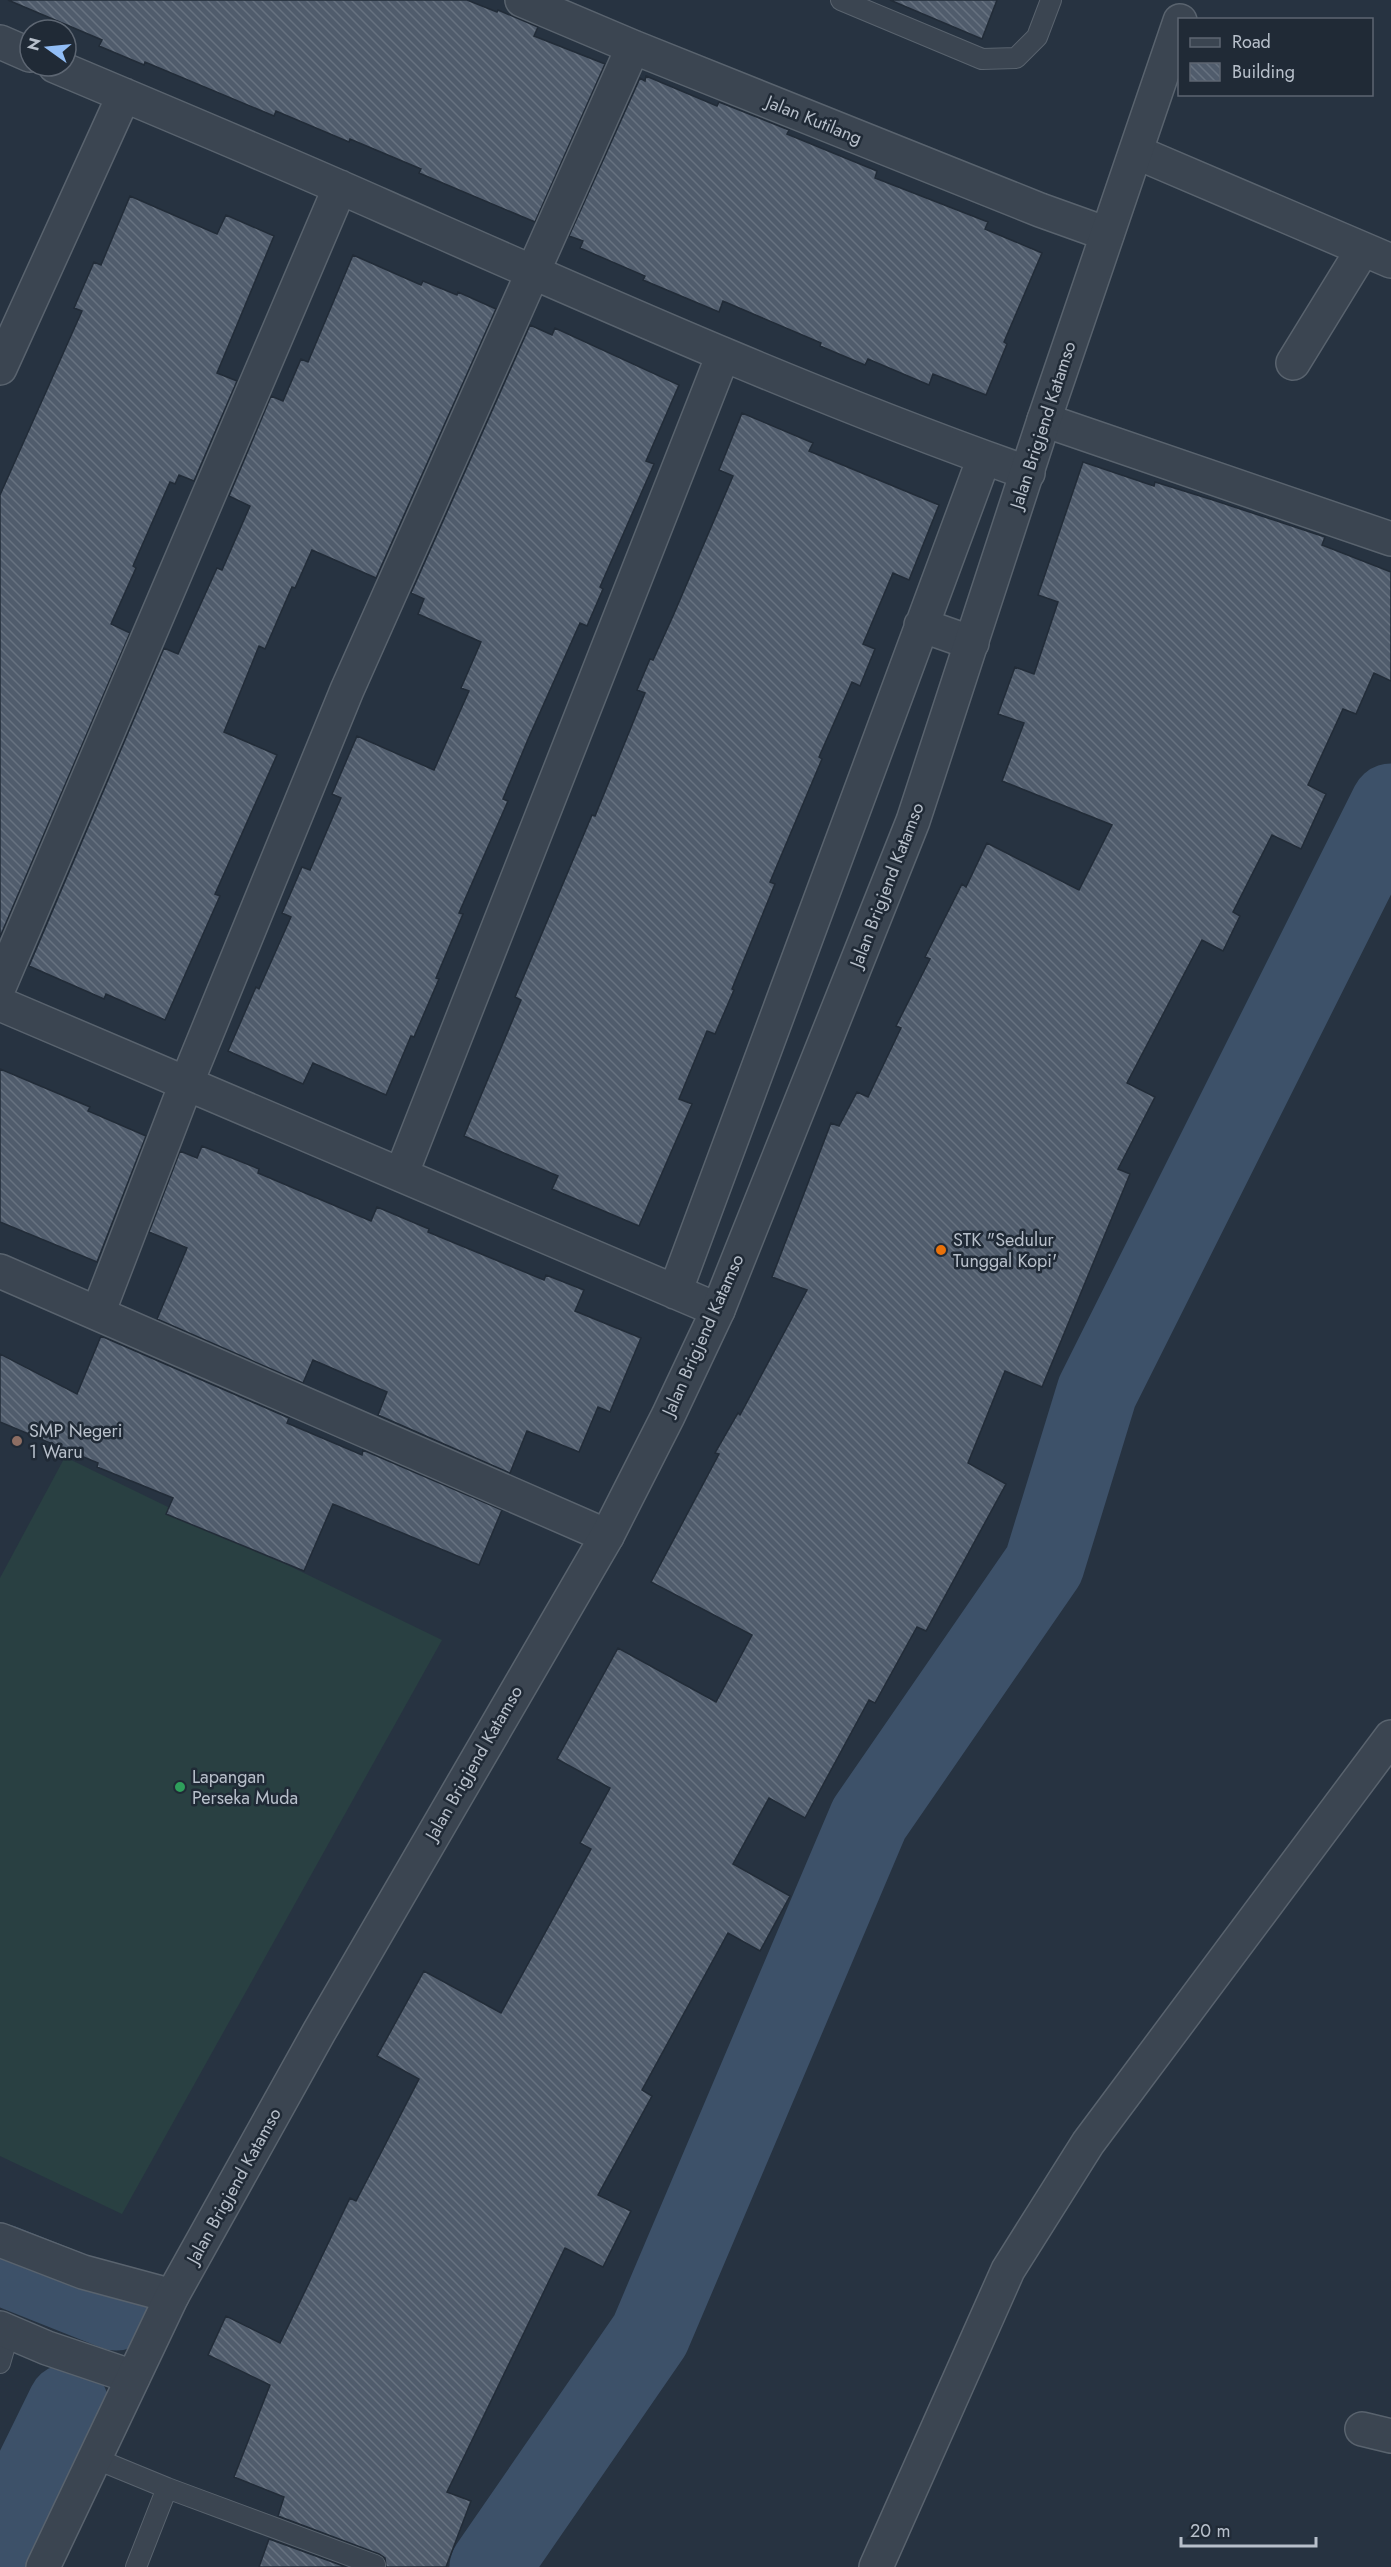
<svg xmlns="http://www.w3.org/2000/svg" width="1391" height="2567" viewBox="0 0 1391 2567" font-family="Jost,sans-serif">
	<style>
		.pitch { fill: #294042 }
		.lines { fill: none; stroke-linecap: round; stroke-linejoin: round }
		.river { stroke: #3d5169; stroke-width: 81 }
		.building { fill: url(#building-back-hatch); stroke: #222c38; stroke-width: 1.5 }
		.service-casing { stroke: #59636e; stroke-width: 22 }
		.minor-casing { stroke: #59636e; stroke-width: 36 }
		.tertiary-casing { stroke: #59636e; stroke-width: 36 }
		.service { stroke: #3b4551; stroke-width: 20 }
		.minor { stroke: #3b4551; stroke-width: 33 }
		.tertiary { stroke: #3b4551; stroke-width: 33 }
		.food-dot { fill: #e8710a; stroke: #202a36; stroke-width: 2 }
		.education-dot { fill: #8d6e63; stroke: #202a36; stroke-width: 2 }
		.leisure-dot { fill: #2e9e5b; stroke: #202a36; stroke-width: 2 }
		.labels { text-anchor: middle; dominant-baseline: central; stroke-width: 5; stroke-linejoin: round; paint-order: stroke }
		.street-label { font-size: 18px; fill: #b8c0cb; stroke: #202a36 }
		.poi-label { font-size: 18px; fill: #b8c0cb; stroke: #202a36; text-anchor: start }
	</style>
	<defs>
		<pattern id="building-back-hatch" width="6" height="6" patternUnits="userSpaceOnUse" patternTransform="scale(1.5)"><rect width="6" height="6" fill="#505c6c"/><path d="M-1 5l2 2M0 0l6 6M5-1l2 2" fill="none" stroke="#677280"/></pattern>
	</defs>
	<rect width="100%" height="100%" fill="#273341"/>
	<!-- pitch -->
	<path class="pitch" d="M65,1457L442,1640L122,2214L0,2156V1578Z"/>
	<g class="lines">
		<!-- river -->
		<path class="river" d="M0,2264L116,2310
			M0,2550L15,2512L68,2404
			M490,2567L650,2335L869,1819L1044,1565L1097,1392L1391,804"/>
	</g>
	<!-- building -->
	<path class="building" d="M8,0H467L497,12L498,10L538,27L534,36L605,64L535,222L419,173L421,169L350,139L349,142L276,111L274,116L145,62L144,65L99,46L102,40Z
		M890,0H997L982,39Z
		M646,76L717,106L719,102L789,130L787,134L877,171L875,178L988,222L985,229L1042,253L1004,342L1007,344L986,395L933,374L929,385L868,359L865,365L820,346L821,343L723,301L719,312L643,280L645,276L580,248L583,241L569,236L640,78L645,81Z
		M130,196L217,234L226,215L274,236L217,373L237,381L194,481L179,475L175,484L170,482L133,566L136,568L111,624L130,633L0,937V495L82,311L74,308L94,262L101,265Z
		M353,255L421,285L423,281L457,295L458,292L496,309L376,578L312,550L295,588L292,587L265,649L259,646L224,732L277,755L215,894L220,896L165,1020L106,994L104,999L29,966L164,648L178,654L217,568L222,570L250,506L229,496L271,396L283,401L301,359L308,362Z
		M530,325L552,335L555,328L679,385L646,461L654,464L600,587L603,589L587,626L580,623L529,737L503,799L508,801L459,913L463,914L436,978L439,979L414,1037L411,1036L386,1095L313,1063L303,1084L228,1051L256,987L259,989L291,917L282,913L302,867L310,870L341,798L332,794L357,736L434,770L469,691L461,688L481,642L418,614L424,599L411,593Z
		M742,413L813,443L809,451L939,505L909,580L893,573L863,644L875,649L860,686L852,682L819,757L822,759L770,882L775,884L732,989L734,990L715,1034L707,1031L679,1099L692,1104L639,1226L552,1189L558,1176L464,1136L521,1000L515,997L592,815L595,816L645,693L637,690L650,659L653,660L673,616L733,476L719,470Z
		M1083,462L1154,486L1155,482L1213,500L1325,537L1322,545L1391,572V681L1374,673L1356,714L1343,709L1308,785L1326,794L1301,849L1272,835L1233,912L1240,916L1223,951L1202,940L1127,1083L1155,1097L1118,1169L1130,1174L1042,1387L1005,1371L968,1463L1006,1484L926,1631L917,1627L875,1703L869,1700L805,1818L769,1798L733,1864L790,1896L760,1951L728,1933L642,2090L652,2096L598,2195L631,2211L603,2267L565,2248L447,2492L471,2501L446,2567H386L385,2558L379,2554L278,2516L284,2497L234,2477L270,2385L208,2355L226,2316L280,2343L350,2198L356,2201L419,2079L377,2056L424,1971L501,2013L591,1849L580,1843L610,1788L557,1759L618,1648L716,1702L752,1635L651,1582L719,1454L715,1453L738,1413L740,1415L807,1290L772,1277L831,1123L839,1126L857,1092L868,1097L901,1028L896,1026L930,959L925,957L962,884L966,887L987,843L1079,890L1112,825L1002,781L1024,723L998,714L1015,667L1034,674L1058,602L1038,595Z
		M0,1069L90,1107L88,1111L146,1136L97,1262L0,1222Z
		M202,1146L259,1169L258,1173L371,1221L377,1207L429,1229L428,1232L544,1280L546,1275L584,1290L575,1311L641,1338L610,1412L598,1407L579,1452L527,1431L510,1473L378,1415L387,1392L313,1360L303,1383L157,1319L187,1248L149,1232L180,1151L197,1158Z
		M101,1336L289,1418L287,1423L362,1455L363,1450L502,1510L479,1565L333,1504L304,1571L166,1514L173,1498L97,1467L98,1463L0,1422V1354L77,1394Z
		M269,2539L346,2567H259Z"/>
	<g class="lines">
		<defs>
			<path id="service" d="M841,0L982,59L1016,58L1037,37L1051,0
				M0,2363L9,2332
				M94,2458L167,2488L136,2567
				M167,2488L375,2565L374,2567"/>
			<path id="minor" d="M522,0L633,47L1040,210L1107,234
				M0,42L30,55
				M55,66C166,113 277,159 387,208C598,301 810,396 1028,473
				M1136,152L1391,261
				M1293,363L1363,249
				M0,368L124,95
				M1044,420L1391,539
				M921,625L972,643
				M0,985L340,187
				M0,1004L718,1310
				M401,1175L723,355
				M0,1271L607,1536
				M675,1292L984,458
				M98,1313L186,1084L347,690L633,47
				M0,2240L83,2272L172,2296
				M0,2328L47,2348L133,2377
				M1362,2429L1391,2436
				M876,2567L1008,2270L1088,2143L1391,1737"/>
			<path id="tertiary" d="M43,2567L172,2296L319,2032L607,1536L668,1416L718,1310L913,821L1044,420L1180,21"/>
		</defs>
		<!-- service casing -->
		<use href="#service" class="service-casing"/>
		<!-- minor casing -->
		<use href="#minor" class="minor-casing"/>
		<!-- tertiary casing -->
		<use href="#tertiary" class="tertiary-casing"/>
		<!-- service -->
		<use href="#service" class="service"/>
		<!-- minor -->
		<use href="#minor" class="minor"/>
		<!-- tertiary -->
		<use href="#tertiary" class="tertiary"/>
	</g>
	<!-- markers -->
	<circle class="food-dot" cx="941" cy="1250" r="6"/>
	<circle class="education-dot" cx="17" cy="1441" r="6"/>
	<circle class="leisure-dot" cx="180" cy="1787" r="6"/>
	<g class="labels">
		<!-- street labels -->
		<g class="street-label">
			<text transform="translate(814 120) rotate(22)">Jalan Kutilang</text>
			<text transform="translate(1043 425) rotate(-72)">Jalan Brigjend Katamso</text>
			<text transform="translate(887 885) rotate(-69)">Jalan Brigjend Katamso</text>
			<text transform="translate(703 1335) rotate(-66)">Jalan Brigjend Katamso</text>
			<text transform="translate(474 1763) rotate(-60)">Jalan Brigjend Katamso</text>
			<text transform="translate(234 2186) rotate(-61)">Jalan Brigjend Katamso</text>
		</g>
		<!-- poi labels -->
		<g class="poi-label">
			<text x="953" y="1240">STK "Sedulur<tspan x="953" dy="21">Tunggal Kopi'</tspan></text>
			<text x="29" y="1431">SMP Negeri<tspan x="29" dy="21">1 Waru</tspan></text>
			<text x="192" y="1777">Lapangan<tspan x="192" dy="21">Perseka Muda</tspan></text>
		</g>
	</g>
	<!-- legend -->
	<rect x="1178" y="18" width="195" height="78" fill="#202a36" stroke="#5d6672" stroke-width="1.5"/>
	<rect x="1190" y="38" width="30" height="9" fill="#3b4551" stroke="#5d6672" stroke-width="1.5"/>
	<text x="1232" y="48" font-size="18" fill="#b8c0cb">Road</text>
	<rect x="1190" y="63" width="30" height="18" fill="url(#building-back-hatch)" stroke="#5d6672" stroke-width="1.5"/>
	<text x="1232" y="78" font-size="18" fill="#b8c0cb">Building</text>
	<!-- north arrow -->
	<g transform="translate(48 48) rotate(285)"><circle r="28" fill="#202a36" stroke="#5d6672" stroke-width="1.5"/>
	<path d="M0-4.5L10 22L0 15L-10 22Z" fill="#91bdf6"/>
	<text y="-9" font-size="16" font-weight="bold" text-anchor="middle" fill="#b8c0cb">N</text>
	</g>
	<!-- scale -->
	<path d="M1181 2537v9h135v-9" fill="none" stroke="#b8c0cb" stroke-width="3"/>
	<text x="1190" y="2537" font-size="18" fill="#b8c0cb" stroke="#202a36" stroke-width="4.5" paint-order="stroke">20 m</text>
</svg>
